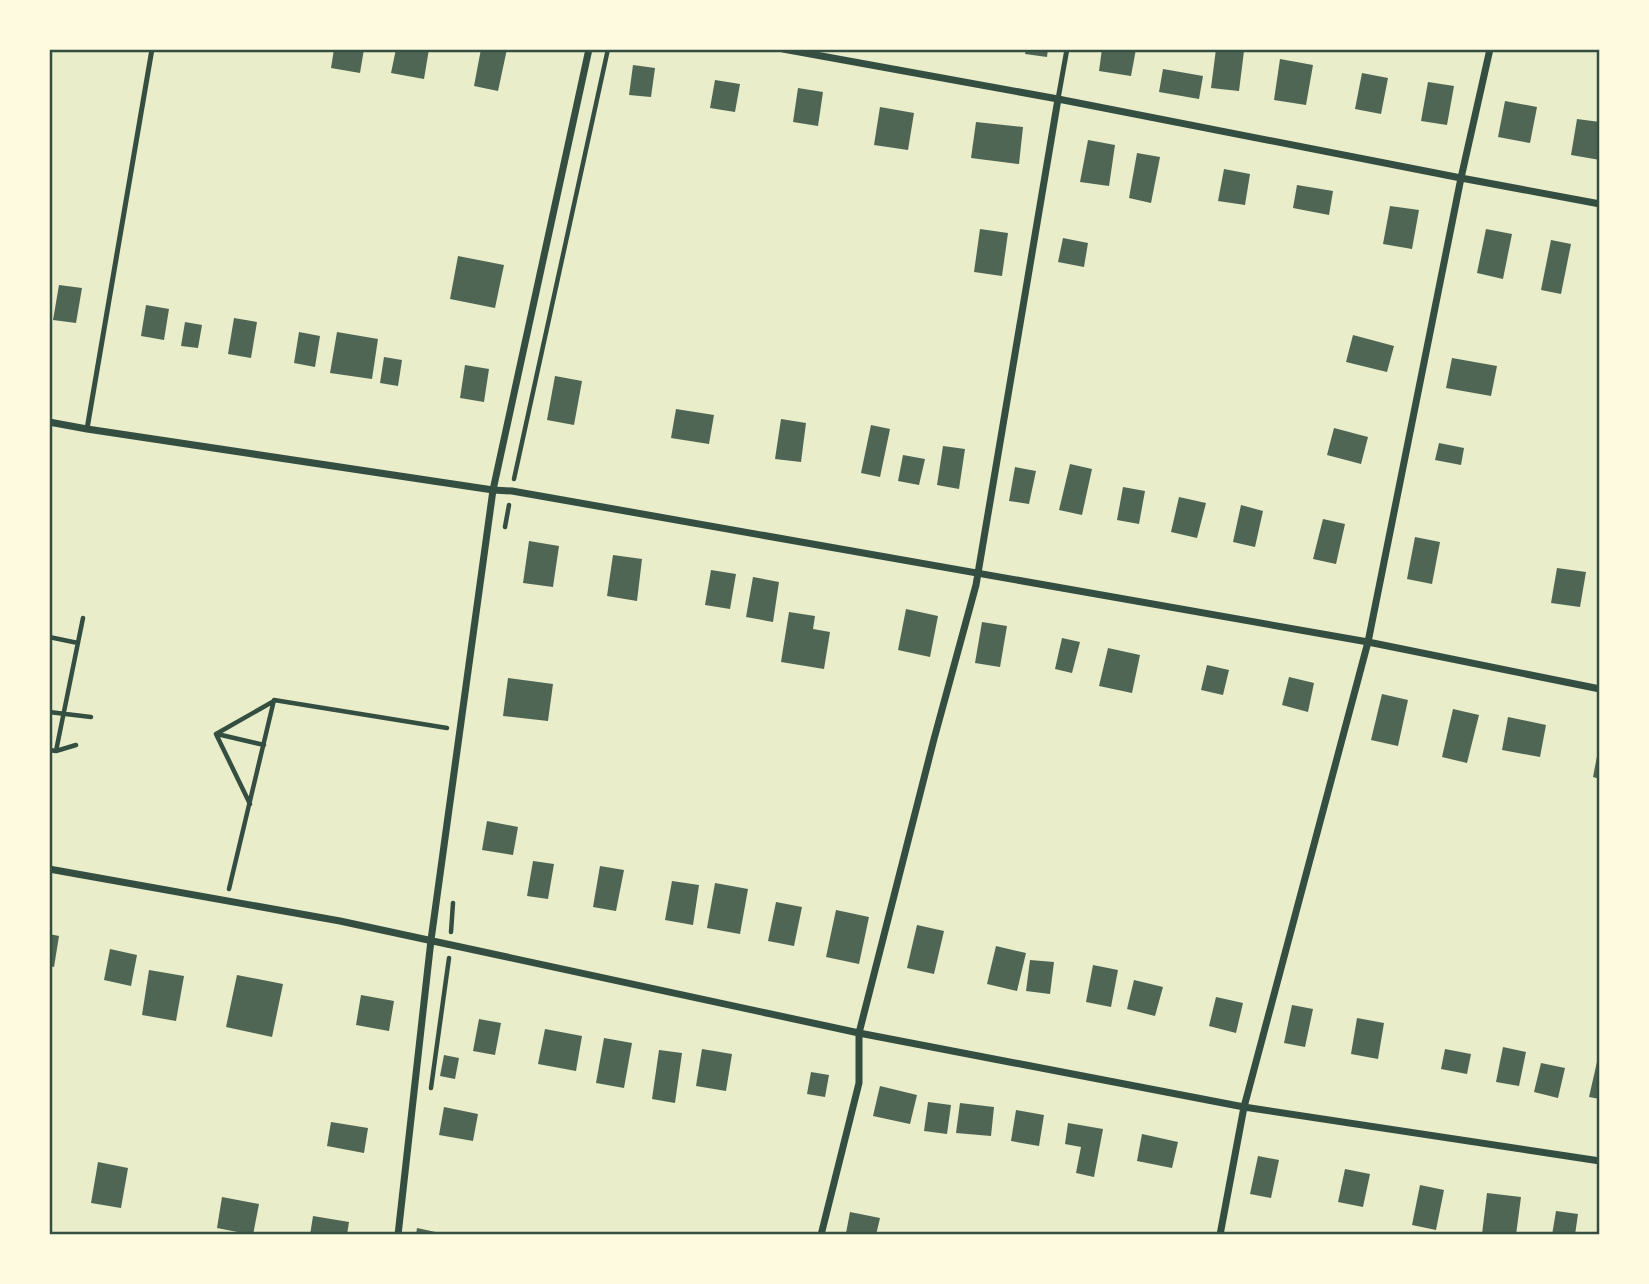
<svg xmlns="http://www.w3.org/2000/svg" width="1649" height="1284" viewBox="0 0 1649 1284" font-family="'Golos Text',sans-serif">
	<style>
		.building { fill: #4f6655 }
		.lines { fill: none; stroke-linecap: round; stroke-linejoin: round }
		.path { stroke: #344e41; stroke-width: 4.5 }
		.service { stroke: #344e41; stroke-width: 5 }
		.minor { stroke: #344e41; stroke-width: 7 }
		.neatline { fill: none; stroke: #344e41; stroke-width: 2.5 }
	</style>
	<rect width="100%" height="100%" fill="#e9edc9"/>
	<!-- building -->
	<path class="building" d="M334,49H364L360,73L331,68Z
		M396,49H429L424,79L391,73Z
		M481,49H507L498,91L474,86Z
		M1026,49H1048L1047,57L1025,54Z
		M1102,49H1136L1131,76L1099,71Z
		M1216,49L1244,51L1239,91L1211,88Z
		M1280,59L1313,65L1306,105L1274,100Z
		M633,65L655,68L651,97L629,95Z
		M1163,69L1203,76L1199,99L1159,92Z
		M1362,73L1388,78L1381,114L1355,109Z
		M715,80L740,84L735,112L710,108Z
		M1428,82L1454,86L1447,125L1421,121Z
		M798,88L823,92L818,126L793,122Z
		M1505,101L1537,107L1530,143L1498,137Z
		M880,107L914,113L908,150L874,145Z
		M1577,119L1600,122V160L1571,155Z
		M976,122L1023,127L1019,164L971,158Z
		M1088,140L1115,145L1109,186L1080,182Z
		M1137,153L1160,157L1151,203L1129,198Z
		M1224,169L1250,174L1245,205L1218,201Z
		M1297,185L1333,191L1329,215L1293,208Z
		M1390,206L1419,210L1412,249L1383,244Z
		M980,229L1008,233L1002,276L974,272Z
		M1486,229L1512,234L1503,279L1477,273Z
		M1063,238L1088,243L1084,267L1058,262Z
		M1551,240L1571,244L1561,294L1541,290Z
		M458,256L504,265L495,308L450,299Z
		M59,285L82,288L76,323L53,320Z
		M146,305L169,309L164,340L141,336Z
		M234,318L257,322L251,358L228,354Z
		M185,322L202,325L198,348L181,346Z
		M299,332L320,336L315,367L294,363Z
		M337,332L378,339L372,379L330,373Z
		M1353,335L1394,346L1387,372L1346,362Z
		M384,357L402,360L398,386L380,383Z
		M1452,358L1497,366L1491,396L1446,388Z
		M465,365L489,369L484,402L460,398Z
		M555,376L582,381L574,425L547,420Z
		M676,409L714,415L709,444L671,438Z
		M781,419L806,423L801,462L775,459Z
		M871,425L890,429L880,477L861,473Z
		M1334,428L1368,437L1361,464L1327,455Z
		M1439,443L1464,448L1461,465L1435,460Z
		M943,446L965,449L959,489L937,485Z
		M903,455L925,459L919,485L898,481Z
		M1070,464L1092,469L1082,515L1059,510Z
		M1015,467L1036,471L1029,504L1009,501Z
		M1123,487L1145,491L1139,524L1117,520Z
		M1179,497L1206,503L1197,538L1171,532Z
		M1241,505L1263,511L1255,547L1233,542Z
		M1323,519L1345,524L1336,564L1313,559Z
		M1415,537L1440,542L1432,584L1407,579Z
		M529,541L559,546L553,587L523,583Z
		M613,555L642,559L637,601L607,596Z
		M1557,568L1586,572L1580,607L1551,603Z
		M711,570L736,574L730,609L705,605Z
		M753,577L779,582L773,622L746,617Z
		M906,609L938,616L930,657L898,650Z
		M789,612L815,616L813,629L830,632L824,669L781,662Z
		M982,622L1007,626L1000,667L975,663Z
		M1062,638L1080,642L1072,673L1055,669Z
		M1108,648L1140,655L1132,693L1099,686Z
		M1207,665L1229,670L1223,695L1201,690Z
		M1289,677L1314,683L1308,712L1282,705Z
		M508,678L553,684L548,721L503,716Z
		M1382,694L1408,700L1398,746L1371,740Z
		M1453,709L1479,715L1467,763L1442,757Z
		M1508,717L1546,725L1540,757L1502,750Z
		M1599,746L1600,747V779L1593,777Z
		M487,821L518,827L513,855L482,850Z
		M533,861L554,864L548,899L527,896Z
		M600,866L624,870L616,911L593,907Z
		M672,881L699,885L693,925L665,920Z
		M715,883L748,889L740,934L707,928Z
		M776,902L802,907L794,946L768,941Z
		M836,910L869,917L859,964L826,957Z
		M917,925L944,931L934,974L907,968Z
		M49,934L59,936L54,967L49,966Z
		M996,946L1026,953L1017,991L987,984Z
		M110,949L137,955L131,986L104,980Z
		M1030,960L1054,962L1050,994L1026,991Z
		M1093,965L1118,970L1111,1007L1086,1002Z
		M149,970L184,976L176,1021L142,1015Z
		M237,975L283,984L272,1037L226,1027Z
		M1134,980L1163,987L1155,1016L1127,1009Z
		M361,995L394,1001L389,1031L356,1025Z
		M1216,997L1243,1003L1236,1033L1209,1026Z
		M1292,1005L1313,1009L1305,1047L1284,1043Z
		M1357,1018L1384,1023L1378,1059L1351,1054Z
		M479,1019L501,1023L495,1055L473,1051Z
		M545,1029L582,1036L576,1071L538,1064Z
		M604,1038L632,1043L624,1088L596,1083Z
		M1503,1047L1526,1052L1519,1086L1496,1082Z
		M702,1049L732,1054L726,1091L696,1086Z
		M1445,1049L1471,1054L1467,1074L1441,1069Z
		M659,1050L682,1053L675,1103L652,1099Z
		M1599,1053H1600V1099L1589,1097Z
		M444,1055L459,1058L455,1079L440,1076Z
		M1541,1063L1565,1068L1558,1098L1534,1092Z
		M811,1072L829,1075L825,1097L807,1094Z
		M880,1086L917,1095L910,1124L873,1116Z
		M928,1102L951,1105L947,1134L924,1131Z
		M960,1103L994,1107L991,1136L956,1133Z
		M444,1107L478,1114L473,1141L439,1135Z
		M1016,1110L1044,1115L1039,1146L1011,1141Z
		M331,1122L368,1128L364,1153L327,1146Z
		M1068,1123L1103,1129L1094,1177L1076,1173L1081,1147L1065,1144Z
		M1142,1134L1178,1142L1172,1168L1137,1161Z
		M1258,1156L1279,1160L1271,1198L1250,1194Z
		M98,1162L128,1168L121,1208L91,1203Z
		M1345,1169L1370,1174L1363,1207L1338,1202Z
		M1420,1185L1444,1190L1436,1230L1412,1225Z
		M1487,1193L1521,1197L1516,1235L1482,1234Z
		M222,1197L259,1204L253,1235L217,1228Z
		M1556,1211L1578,1214L1575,1235H1552Z
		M850,1212L880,1218L876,1235H858L846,1233Z
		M313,1216L349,1222L347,1235H310Z
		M417,1228L445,1234V1235H416Z"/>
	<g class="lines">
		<!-- path -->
		<path class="path" d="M514,479L608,49
			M505,527L509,505
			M49,637L78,643
			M49,712L91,717
			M217,734L264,745
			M49,750L56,751L76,745
			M56,751L83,618
			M250,804L216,734L274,701
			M229,889L274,700L447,728
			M451,932L453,903
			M431,1088L449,958"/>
		<!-- service -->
		<path class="service" d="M1058,99L1067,49
			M87,429L152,49"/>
		<!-- minor -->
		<path class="minor" d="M783,49L1058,99L1461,178L1600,204
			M49,422L87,429L493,490L512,491L1368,642L1600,689
			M49,869L340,921L859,1033L1244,1107L1600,1161
			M398,1235L431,940L493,490L589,49
			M821,1235L859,1083V1033L934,739L976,585L1058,99
			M1220,1235L1244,1107L1368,642L1461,178L1490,49"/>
	</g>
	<!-- border -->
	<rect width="1649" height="1284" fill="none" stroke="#fefae0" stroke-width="102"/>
	<rect x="51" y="51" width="1547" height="1182" class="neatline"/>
</svg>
